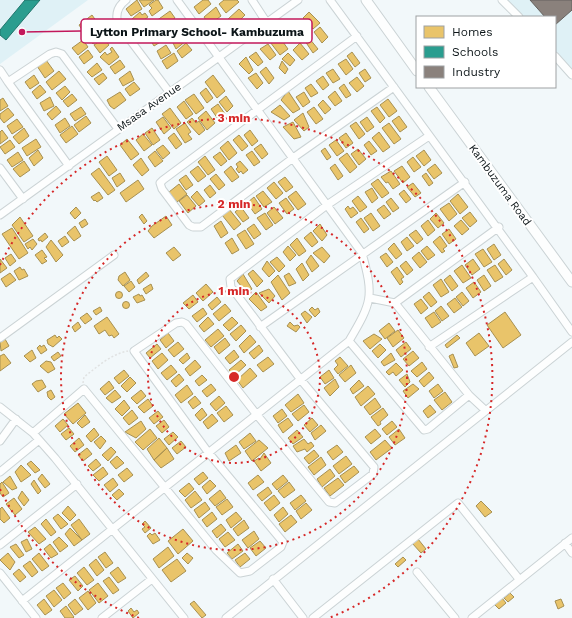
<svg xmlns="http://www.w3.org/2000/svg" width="572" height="618" viewBox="0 0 572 618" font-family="'Work Sans',sans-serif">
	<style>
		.built { fill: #dff1f6 }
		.homes { fill: #e9c46a; stroke: #a79051 }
		.schools { fill: #2a9d8f; stroke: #21746b }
		.industry { fill: #8a817c; stroke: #64615e }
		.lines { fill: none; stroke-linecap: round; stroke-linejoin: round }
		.minor-casing { stroke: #cbd3d5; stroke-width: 9 }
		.major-casing { stroke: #cbd3d5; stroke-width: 11 }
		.path { stroke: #e0e2e2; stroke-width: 1.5; stroke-dasharray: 2 2; stroke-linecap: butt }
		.minor { stroke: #fdfefe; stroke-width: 7 }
		.major { stroke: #fdfefe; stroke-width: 9 }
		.ring { fill: none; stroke: #d62828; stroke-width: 2; stroke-dasharray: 2 4 }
		.labels { text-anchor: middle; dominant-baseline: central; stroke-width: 4; stroke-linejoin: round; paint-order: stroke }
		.street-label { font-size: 11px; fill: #0c1518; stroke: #fff }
		.centre { fill: #d62828; stroke: #fff; stroke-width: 2 }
		.ring-label { font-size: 12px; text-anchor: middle; font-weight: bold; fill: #d62828; stroke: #fff; stroke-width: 4; stroke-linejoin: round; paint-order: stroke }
		.leader { fill: none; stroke: #c2185b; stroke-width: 1.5 }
		.callout-dot { fill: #c2185b; stroke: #fff; stroke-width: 1.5 }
		.callout { fill: #fff; stroke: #c2185b; stroke-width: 1.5 }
		.callout-label { font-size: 12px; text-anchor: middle; font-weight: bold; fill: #0c1518 }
	</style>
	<rect width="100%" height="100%" fill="#f2f8fa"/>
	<!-- built -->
	<path class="built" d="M0,0H88L0,64Z
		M502,0H572V75L555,57V17H518Z"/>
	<!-- homes -->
	<path class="homes" d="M137,0L142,9L131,16L126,9Z
		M139,0H154L144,7Z
		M156,0H158L163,8L152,16L149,11L152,8L149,5Z
		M203,0H208L211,4L199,14L194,7Z
		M224,0H237L239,2L226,13L219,4Z
		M216,7L221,16L209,25L204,17Z
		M239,9L245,15L234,26L228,19Z
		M170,11L175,18L162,28L156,21Z
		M140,12L142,15L145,13L148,17L137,25L132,19Z
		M309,12L320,23L313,29L303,18Z
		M92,15L97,22L83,31L79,25Z
		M221,19L227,26L216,34L213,27Z
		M320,27L328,37L322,43L314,32Z
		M97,30L103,37L93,44L88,38Z
		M157,33L162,41L154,46L149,38Z
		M182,33L186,41L176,49L172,41Z
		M278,35L288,49L280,55L270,42Z
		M104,38L109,45L100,53L94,45Z
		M309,38L318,49L313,53L305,41Z
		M83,40L88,47L78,55L72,48Z
		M186,43L192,50L182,58L177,51Z
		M300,43L309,54L302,60L293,50Z
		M268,44L276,55L270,60L260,49Z
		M166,45L171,53L161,59L157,51Z
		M112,47L119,57L109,65L100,57L105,52L107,55L112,52L110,49Z
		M88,50L93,57L84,64L79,57Z
		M256,52L263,62L258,66L249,57Z
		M352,52L360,63L355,67L347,56Z
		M174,53L178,61L167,69L162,61Z
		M288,53L295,60L290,66L282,59Z
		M246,57L253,70L249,74L239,64Z
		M346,59L353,69L346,75L338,64Z
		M46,60L54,71L45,78L37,66Z
		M120,60L125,67L115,74L110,67Z
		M282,61L288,69L285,74L279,68Z
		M97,63L102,70L92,77L87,72Z
		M266,67L274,78L269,84L260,72Z
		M333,69L340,79L333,83L326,73Z
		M365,69L371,78L365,82L359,73Z
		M59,71L66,79L52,90L46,82Z
		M130,71L134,80L123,86L119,79Z
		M103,73L107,78L99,85L94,79Z
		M256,73L263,83L257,89L248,78Z
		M34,75L39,83L30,89L25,82Z
		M213,75L225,91L217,98L205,82Z
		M323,76L329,85L323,90L316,81Z
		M357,77L364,86L357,92L349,83Z
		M134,82L140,89L130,96L125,89Z
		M311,84L318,93L311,97L305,88Z
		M344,84L351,95L346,98L339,88Z
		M40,85L46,92L37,99L32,92Z
		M65,86L70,92L62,100L56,93Z
		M206,88L213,98L207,103L200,93Z
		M288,91L300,109L293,113L281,100Z
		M335,91L342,101L335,106L328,97Z
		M120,92L126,100L114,109L110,106L107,100Z
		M304,92L310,102L303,107L296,97Z
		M72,94L77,100L68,107L63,101Z
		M194,94L204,108L196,114L185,100Z
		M226,96L233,106L227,112L219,102Z
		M50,97L54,106L44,111L40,103Z
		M3,98L8,106L0,111V100Z
		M388,99L397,111L389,117L380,105Z
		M323,100L331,109L325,114L318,105Z
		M184,101L193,114L186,119L177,107Z
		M218,104L225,114L218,119L211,109Z
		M280,105L290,116L284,120L271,112Z
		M56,106L61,112L52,120L47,114Z
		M81,107L86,114L75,121L70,114Z
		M314,107L323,119L316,124L307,112Z
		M377,107L385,118L380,123L371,111Z
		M8,108L14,115L4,123L0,118V114Z
		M170,108L181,123L174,129L162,114Z
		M206,111L215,123L207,130L198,118Z
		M303,113L309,127L304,131L294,120Z
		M86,116L91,123L79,132L74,125Z
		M399,116L407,127L400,132L392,121Z
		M163,117L171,128L164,134L156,122Z
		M367,117L374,127L367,132L360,122Z
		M65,118L70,126L60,133L55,125Z
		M192,118L196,123L199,121L205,130L199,135L187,122Z
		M17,119L23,127L12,134L7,126Z
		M293,122L301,137L294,139L283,127Z
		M356,122L365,134L359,139L350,126Z
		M185,123L191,132L188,134L192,139L185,143L176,129Z
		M389,123L401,139L394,144L382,128Z
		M72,126L78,134L66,143L60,135Z
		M24,128L29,136L19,144L13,137Z
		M152,128L160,140L153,145L145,133Z
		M2,130L8,138L0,144V132Z
		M250,130L258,141L252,146L244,135Z
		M379,132L390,147L383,152L372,138Z
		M174,133L182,144L176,149L168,138Z
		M346,133L353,143L346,148L339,138Z
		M143,134L152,145L144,151L136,140Z
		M239,135L248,146L242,151L233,140Z
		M36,139L41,147L27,156L22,148Z
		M127,139L139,154L131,160L120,145Z
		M10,140L15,147L5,154L0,147Z
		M336,140L344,151L337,156L329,145Z
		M228,141L237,153L229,160L220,148Z
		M369,141L377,151L371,155L364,145Z
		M261,144L268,154L262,159L254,149Z
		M163,145L170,153L163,159L156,150Z
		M325,148L331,157L327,160L321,151Z
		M358,149L366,159L359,165L351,154Z
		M38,150L43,158L34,166L29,158Z
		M424,150L431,160L424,166L416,156Z
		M155,151L163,161L155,167L148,157Z
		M252,151L260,162L254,166L246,155Z
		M18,152L23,160L12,167L7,160Z
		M220,152L227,161L221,166L213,157Z
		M347,153L357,167L350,173L339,159Z
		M107,156L117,170L109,176L99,162Z
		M205,156L215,170L208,175L198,162Z
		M413,157L421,167L414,172L407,162Z
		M141,158L149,170L142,176L133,165Z
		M24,161L30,170L20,177L13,169Z
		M240,161L248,170L243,174L241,171L239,173L236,169L238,167L236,164Z
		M335,164L343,176L338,180L330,168Z
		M435,164L442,173L434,179L427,170Z
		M198,166L206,176L198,182L190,172Z
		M231,166L239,177L232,182L224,172Z
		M402,166L410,177L403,183L394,171Z
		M99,168L115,190L108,195L91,174Z
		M391,171L400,184L393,189L388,182L386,183L381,177Z
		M120,173L125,181L117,187L112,178Z
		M426,173L433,183L429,186L422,176Z
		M216,174L225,185L219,190L210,179Z
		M186,175L193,185L186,190L179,180Z
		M285,177L293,187L286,192L278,182Z
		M378,179L389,193L382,198L371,184Z
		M138,180L144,189L126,202L120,193Z
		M274,182L283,193L276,199L267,188Z
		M413,183L421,193L415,197L407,187Z
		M179,184L187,194L177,202L169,192Z
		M210,185L216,193L210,198L204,190Z
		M372,188L378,198L372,203L365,192Z
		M404,190L411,199L406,203L399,194Z
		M197,191L205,201L199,206L191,197Z
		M263,191L272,202L264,207L256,196Z
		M296,191L306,204L298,210L288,197Z
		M99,192L103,198L97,202L95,200L94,201L91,197Z
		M458,194L468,207L460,214L450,201Z
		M187,195L196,206L188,213L179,201Z
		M358,196L367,207L360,212L352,201Z
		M254,197L262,209L255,214L247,203Z
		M286,198L294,209L287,214L279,203Z
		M391,198L399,208L393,212L386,202Z
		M449,203L457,214L449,221L440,209Z
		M384,205L391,214L384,219L377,210Z
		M348,206L350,209L353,207L358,213L351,218L345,209Z
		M76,207L81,213L75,219L70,213Z
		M241,207L249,218L243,222L235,212Z
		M274,207L283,218L275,224L267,213Z
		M229,209L241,224L234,230L222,215Z
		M470,212L477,221L470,227L462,218Z
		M265,213L273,225L266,230L257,218Z
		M371,213L380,226L373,231L364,218Z
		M436,213L444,223L438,228L430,219Z
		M142,214L147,221L144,224L139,217Z
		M166,216L172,225L154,238L148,231L152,226Z
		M20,217L33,236L24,242L12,225Z
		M361,218L369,229L364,233L356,222Z
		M85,219L88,224L82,228L79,223Z
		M428,220L435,230L428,236L421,226Z
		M461,220L469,229L462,235L454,226Z
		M221,221L228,233L221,238L214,226Z
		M254,224L261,234L254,239L247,229Z
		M320,224L327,235L322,241L313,231Z
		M75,226L81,236L74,241L67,233Z
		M12,228L28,253L19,259L2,234Z
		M449,229L456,239L449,244L442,234Z
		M245,230L254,244L246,249L237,235Z
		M416,230L423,239L417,244L409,235Z
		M311,232L318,242L312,247L304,238Z
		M45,233L48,237L42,242L41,240L39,241L38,239Z
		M65,236L69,242L62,247L58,241Z
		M440,236L447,246L443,249L445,251L442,253L433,242Z
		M407,237L414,246L407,251L401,242Z
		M232,238L239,250L232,254L225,243Z
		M297,238L306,251L299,256L290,245Z
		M33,239L37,244L32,250L30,247L28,249L25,244Z
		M51,240L63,255L56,262L46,247Z
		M394,243L402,254L396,259L388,249Z
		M494,244L501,255L494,260L487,249Z
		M288,246L296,255L290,261L283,252Z
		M427,246L435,255L428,260L421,251Z
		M174,247L181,255L173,261L166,253Z
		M322,247L330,256L324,263L313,253Z
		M483,249L492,262L484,267L475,254Z
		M42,250L47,257L44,258L47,261L42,264L35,255Z
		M419,252L427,262L420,268L412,258Z
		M386,253L393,262L387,267L380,257Z
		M11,254L16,261L10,266L5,258Z
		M311,255L319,266L312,272L306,262Z
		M277,257L285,266L279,272L270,262Z
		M0,259L7,268L0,273Z
		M473,259L480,269L472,275L465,265Z
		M504,259L512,270L506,275L498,264Z
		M267,261L275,271L269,277L262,269Z
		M406,261L413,270L407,275L400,266Z
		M302,263L309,275L303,281L296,269Z
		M462,265L471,278L463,283L454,271Z
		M495,265L503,277L495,282L487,270Z
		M20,267L22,270L24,269L28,276L19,280L14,271Z
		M397,267L404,277L401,279L403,282L400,285L391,272Z
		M253,270L263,281L257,287L248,274Z
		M125,272L130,280L123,286L118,280L119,276Z
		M146,272L149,276L139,284L137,280Z
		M10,273L16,280L6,287L1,279Z
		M289,273L296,283L289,286L284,276Z
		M243,274L252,289L247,293L237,281Z
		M278,275L290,293L282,300L271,282Z
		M450,275L458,286L452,291L444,280Z
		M484,275L491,286L484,291L477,280Z
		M441,279L449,292L441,297L433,285Z
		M131,281L135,287L129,292L124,286Z
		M474,282L481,292L473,298L466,288Z
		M151,284L153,289L146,294L143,289Z
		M206,284L213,292L203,301L196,293Z
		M269,289L275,296L269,303L259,293Z
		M115.5 295a3.5 3.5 0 1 1 7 0a3.5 3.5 0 1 1-7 0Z
		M256,292L267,307L261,311L249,299Z
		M429,292L437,302L431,307L423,297Z
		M462,292L469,301L463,306L456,297Z
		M139,294L140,296L142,295L145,300L137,303L133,297Z
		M193,295L198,302L189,309L183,303Z
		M217,297L221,302L212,310L208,305Z
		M455,298L462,307L454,313L447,304Z
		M421,299L428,308L421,314L414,304Z
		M122.5 305a3.5 3.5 0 1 1 7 0a3.5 3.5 0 1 1-7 0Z
		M225,304L231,311L219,321L213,314Z
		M441,306L449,316L442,321L435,311Z
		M100,307L102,311L96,315L93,311Z
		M312,307L315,310L318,308L320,312L315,317L309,310Z
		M203,308L207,314L197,322L192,316Z
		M305,311L312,317L307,323L301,314Z
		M434,312L441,322L432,328L425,318Z
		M505,312L521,335L503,348L487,325Z
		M87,313L92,319L85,324L80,318Z
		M107,317L119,334L114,338L112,335L109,336L105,330L99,334L94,326Z
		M208,317L214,324L204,332L199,326Z
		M232,317L238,323L229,331L223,325Z
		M78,322L81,327L75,332L72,327Z
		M290,322L294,326L298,325L300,327L296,332L287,326Z
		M389,323L395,331L385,339L379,331Z
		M241,325L246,331L236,341L230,334Z
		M218,329L224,336L211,347L205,340Z
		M398,330L404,338L393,347L387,338Z
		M168,333L174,341L166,348L160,340Z
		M479,333L489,346L475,356L466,343Z
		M374,334L382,339L370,349L363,341Z
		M55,335L57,338L59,336L62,339L53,347L48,344L47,340Z
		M250,335L256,342L244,353L239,346Z
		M457,335L460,338L447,348L445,345Z
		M225,338L230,345L219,354L214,347Z
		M5,339L9,346L1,351L0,342Z
		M178,342L184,349L174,357L168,350Z
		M406,342L411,349L401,357L396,350Z
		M157,344L161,349L150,358L146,353Z
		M380,344L386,350L378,358L372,351Z
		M40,345L41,347L44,345L47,350L41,354L37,348Z
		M259,345L263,351L254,359L249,353Z
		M32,350L36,358L30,362L24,356Z
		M234,350L239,357L230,364L225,358Z
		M413,351L419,358L409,366L403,359Z
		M58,352L61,356L54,361L51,357Z
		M162,353L168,360L158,369L152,361Z
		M187,353L190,358L183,364L179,360Z
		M391,353L395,360L384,366L381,362Z
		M4,354L11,363L0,371V356Z
		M453,354L458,367L454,368L449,356Z
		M268,357L274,364L263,372L257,365Z
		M340,357L348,366L338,374L334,369L338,365L335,361Z
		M195,360L201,367L190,376L185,369Z
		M241,360L246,365L234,376L229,370Z
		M46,361L51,362L55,369L48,373L40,366Z
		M422,362L427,369L417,377L411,371Z
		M396,363L403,370L396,376L393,372L389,375L386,372Z
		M171,365L177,372L167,380L161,373Z
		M351,365L356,373L345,382L339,375Z
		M250,368L257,376L243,388L237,380Z
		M124,370L129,376L119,384L114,378Z
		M329,370L334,378L325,384L320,377Z
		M429,372L434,378L424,387L419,381Z
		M179,374L184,380L176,387L171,381Z
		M407,374L410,382L405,387L399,380Z
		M202,375L207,380L199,386L195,381Z
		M130,377L136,383L127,392L121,386Z
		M335,379L339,387L330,396L324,388Z
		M42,380L46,387L38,392L32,384L36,381Z
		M359,380L364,386L353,394L350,389Z
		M109,381L114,388L105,395L100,389Z
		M211,384L216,390L207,397L202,391Z
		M413,384L419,389L408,398L403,391Z
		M438,384L443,391L434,398L429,391Z
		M187,385L193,394L181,403L175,395Z
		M368,386L375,394L361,406L355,397Z
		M51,390L55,397L51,400L48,397L47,392Z
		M115,390L121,397L112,403L106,398Z
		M141,390L146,396L137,404L131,398Z
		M445,392L452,402L442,410L434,400Z
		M298,394L304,403L291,412L285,405Z
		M195,396L201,403L193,409L188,402Z
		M219,396L225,403L216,411L210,404Z
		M375,398L381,407L370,415L364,407Z
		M148,399L153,406L144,413L138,407Z
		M124,400L130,408L122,416L115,409Z
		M78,403L86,413L73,424L64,414Z
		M304,405L309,412L298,421L292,414Z
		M430,405L436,412L428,418L423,411Z
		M226,406L233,415L224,422L217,413Z
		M202,408L207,415L200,421L195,415Z
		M383,408L388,415L380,422L381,424L378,426L371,417Z
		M282,409L287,416L278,423L273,416Z
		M132,410L138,418L129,425L123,418Z
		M158,411L163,417L154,424L149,418Z
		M212,414L218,421L208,429L203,422Z
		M85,415L90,422L82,428L77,423Z
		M288,418L293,425L283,433L278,425Z
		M312,418L318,425L310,432L304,425Z
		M63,419L68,425L60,432L55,426Z
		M164,420L169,427L162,433L156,426Z
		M141,421L146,429L136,438L125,432Z
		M392,421L397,427L387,435L382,429Z
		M321,425L326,431L315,440L311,433Z
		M69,428L74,434L66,440L61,434Z
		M94,428L99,435L91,442L86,436Z
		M150,429L157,438L143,450L135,442Z
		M375,429L381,436L371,444L365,437Z
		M399,429L405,438L395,445L389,437Z
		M297,430L303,437L293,444L288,438Z
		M173,432L178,437L169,445L164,439Z
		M250,433L256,441L244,449L239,442Z
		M101,436L106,441L100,449L94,442Z
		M79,438L84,445L75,452L70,446Z
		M159,438L167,448L154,460L147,449Z
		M304,439L308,444L311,442L314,446L307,452L305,449L297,452L293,446Z
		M259,440L268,448L252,461L245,451Z
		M385,440L392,448L376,460L370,452Z
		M181,441L186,447L177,454L172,448Z
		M236,445L241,453L229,461L225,453Z
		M337,445L343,452L333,460L327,452Z
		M111,447L116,452L108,461L102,455Z
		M87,448L92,454L83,461L78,455Z
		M167,448L174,459L161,468L154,460Z
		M314,450L319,456L309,464L304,458Z
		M264,453L271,463L261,471L254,461L259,458L260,459Z
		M117,456L124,463L116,469L110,462Z
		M346,456L352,464L339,474L333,466Z
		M321,457L326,465L314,475L308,467Z
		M96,459L101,465L93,471L88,466Z
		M31,461L40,470L35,473L27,464Z
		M21,465L31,475L21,482L15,472Z
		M354,466L359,472L345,483L340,476Z
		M103,467L108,474L99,481L93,475Z
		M127,468L133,475L124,482L118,475Z
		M330,469L335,476L322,487L317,479Z
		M203,472L208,478L199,485L194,479Z
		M42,474L50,484L45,488L38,479Z
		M258,475L264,482L253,490L248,483Z
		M283,475L288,481L277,490L272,484Z
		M10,476L17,488L12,490L3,482Z
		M113,478L118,485L110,492L104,485Z
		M338,478L344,485L330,496L324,488Z
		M34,480L41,491L38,494L31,484Z
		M210,480L216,486L207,494L202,487Z
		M2,482L9,493L3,497L0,493V484Z
		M289,482L295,490L284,498L278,491Z
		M189,483L194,489L185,497L179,491Z
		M268,487L272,493L262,501L257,495Z
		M119,489L124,494L117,500L112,495Z
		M220,490L226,498L215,506L209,499Z
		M22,491L29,500L24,506L18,498Z
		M195,491L202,500L191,508L185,500Z
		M274,495L280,503L270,511L264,503Z
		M301,495L306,501L295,510L290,503Z
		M14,498L22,509L15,515L6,504Z
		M227,499L233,507L222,515L216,507Z
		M481,501L492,512L485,517L476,506Z
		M205,502L210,509L199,518L194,510Z
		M306,503L312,510L301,519L296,511Z
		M68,506L76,515L70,521L62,513Z
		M2,507L10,518L4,523L0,519V509Z
		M283,507L288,514L279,522L274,515Z
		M212,512L217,519L207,527L202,520Z
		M236,512L242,519L231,528L226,520Z
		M58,514L68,524L61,529L53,518Z
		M291,515L297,522L285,532L279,524Z
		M46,519L56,532L51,536L41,524Z
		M79,519L90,534L82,540L71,525Z
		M244,520L249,528L238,536L233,529Z
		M145,521L151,528L145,533L142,529L145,527L142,524Z
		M221,524L226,530L217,538L212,531Z
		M35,527L46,539L39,544L28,532Z
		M70,528L82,540L74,546L65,534Z
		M183,529L193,541L178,554L168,541Z
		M254,531L259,539L248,548L242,540Z
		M228,532L235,540L225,547L219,539Z
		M150,533L152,535L155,533L160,540L153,544L147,536Z
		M59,537L68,546L60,552L53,542Z
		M27,539L32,549L26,552L21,542Z
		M418,539L426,549L421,553L412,543Z
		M260,541L266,548L256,556L250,548Z
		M16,544L24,555L19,558L10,547Z
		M50,544L58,554L51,558L44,549Z
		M238,544L243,551L232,559L227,553Z
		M168,547L174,556L159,568L153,559Z
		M105,552L113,563L106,568L98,557Z
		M8,553L15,562L10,570L0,560Z
		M39,553L49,566L42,571L32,559Z
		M187,553L193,558L188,564L182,558Z
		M245,553L250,559L240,567L235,560Z
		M403,557L406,560L398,567L395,564Z
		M96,559L104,570L97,576L89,565Z
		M177,559L186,571L171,582L162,570Z
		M30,561L38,572L32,577L23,566Z
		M84,567L94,580L87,585L77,573Z
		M118,567L126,578L118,583L110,573Z
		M19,569L26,577L20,582L13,574Z
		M75,576L83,586L78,591L69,580Z
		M109,577L119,590L113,594L103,581Z
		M63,583L71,593L64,599L56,588Z
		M98,583L108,596L99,603L89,590Z
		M54,590L62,600L54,607L46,596Z
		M88,591L96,603L88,610L79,598Z
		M510,593L514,597L508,602L504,598Z
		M502,598L506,603L499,609L495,605Z
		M44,599L52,610L45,615L37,605Z
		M75,599L83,609L75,615L68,605Z
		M561,599L564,606L558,609L555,601Z
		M194,601L206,615L202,618L190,604Z
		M66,606L74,617L73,618H65L60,611Z
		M131,608L134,612L137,610L139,613L133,618L128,611Z"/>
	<!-- schools -->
	<path class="schools" d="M25,0H40L6,40L0,35V30Z"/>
	<!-- industry -->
	<path class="industry" d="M530,0H572V10L555,25V17H545Z"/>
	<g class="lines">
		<defs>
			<path id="minor" d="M126,0C118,6 115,14 118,24L170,93
				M252,0L267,23
				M330,0L533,277L429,347
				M502,0L519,17
				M357,36L163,180L160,183L162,189L189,225L193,227H201L293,158L394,87
				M555,56L572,75
				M0,70L8,82
				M69,166L8,82L50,54L56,52L62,54L118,129
				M0,168L23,199
				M0,215L298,0
				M533,277L572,332
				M395,303L499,227
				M260,327L465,182
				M0,338L114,255
				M349,341L424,430L428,429L469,395L395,303L370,298
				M469,395L485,410
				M0,407L33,433L55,458L184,618
				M33,433L84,389L216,550L240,573L250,571L281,547L283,542L208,452L134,351L176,323L182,322L186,324L257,415L329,502L335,503L373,474L374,467L301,380L231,287L230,279L327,205L429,136
				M0,441L16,419
				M0,472L39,440
				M565,543L572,553
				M0,545L77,484
				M417,572L455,618
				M0,573L36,618
				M273,579L303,618
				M22,601L349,341C372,302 374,297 362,253L177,0
				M102,618L152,579
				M226,618L572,342
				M313,618L458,503L519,579
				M472,618L572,538"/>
			<path id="major" d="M366,0L417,71
				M429,87L572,282"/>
		</defs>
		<!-- minor casing -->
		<use href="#minor" class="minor-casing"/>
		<!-- major casing -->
		<use href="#major" class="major-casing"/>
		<!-- path -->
		<path class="path" d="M83,383L84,377C97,367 111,354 128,351"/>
		<!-- minor -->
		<use href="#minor" class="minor"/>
		<!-- major -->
		<use href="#major" class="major"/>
	</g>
	<!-- distance rings -->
	<g class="ring">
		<circle cx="234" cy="377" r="86"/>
		<circle cx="234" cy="377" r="173"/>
		<path d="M139 618A259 259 0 0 1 0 489M0 265A259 259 0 1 1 329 618"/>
	</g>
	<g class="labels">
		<!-- street labels -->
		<g class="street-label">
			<text transform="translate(149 107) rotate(-35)">Msasa Avenue</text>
			<text transform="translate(500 185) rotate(54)">Kambuzuma Road</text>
		</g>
	</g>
	<circle cx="234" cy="377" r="6" class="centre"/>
	<g class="ring-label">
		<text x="234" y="122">3 min</text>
		<text x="234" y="208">2 min</text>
		<text x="234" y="295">1 min</text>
	</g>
	<!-- callouts -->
	<path class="leader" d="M22 32L81 31"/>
	<circle class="callout-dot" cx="22" cy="32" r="4"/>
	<rect class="callout" x="81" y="19" width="231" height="24" rx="4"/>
	<g class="callout-label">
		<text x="197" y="36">Lytton Primary School- Kambuzuma</text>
	</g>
	<!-- legend -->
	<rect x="416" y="16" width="140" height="72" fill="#ffffff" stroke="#9ea1a3"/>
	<rect x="424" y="26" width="20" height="12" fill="#e9c46a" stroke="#9ea1a3"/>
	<text x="452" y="36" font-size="12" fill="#0c1518">Homes</text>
	<rect x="424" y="46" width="20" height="12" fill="#2a9d8f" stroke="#9ea1a3"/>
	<text x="452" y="56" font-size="12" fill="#0c1518">Schools</text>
	<rect x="424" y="66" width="20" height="12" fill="#8a817c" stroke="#9ea1a3"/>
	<text x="452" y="76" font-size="12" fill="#0c1518">Industry</text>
</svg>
